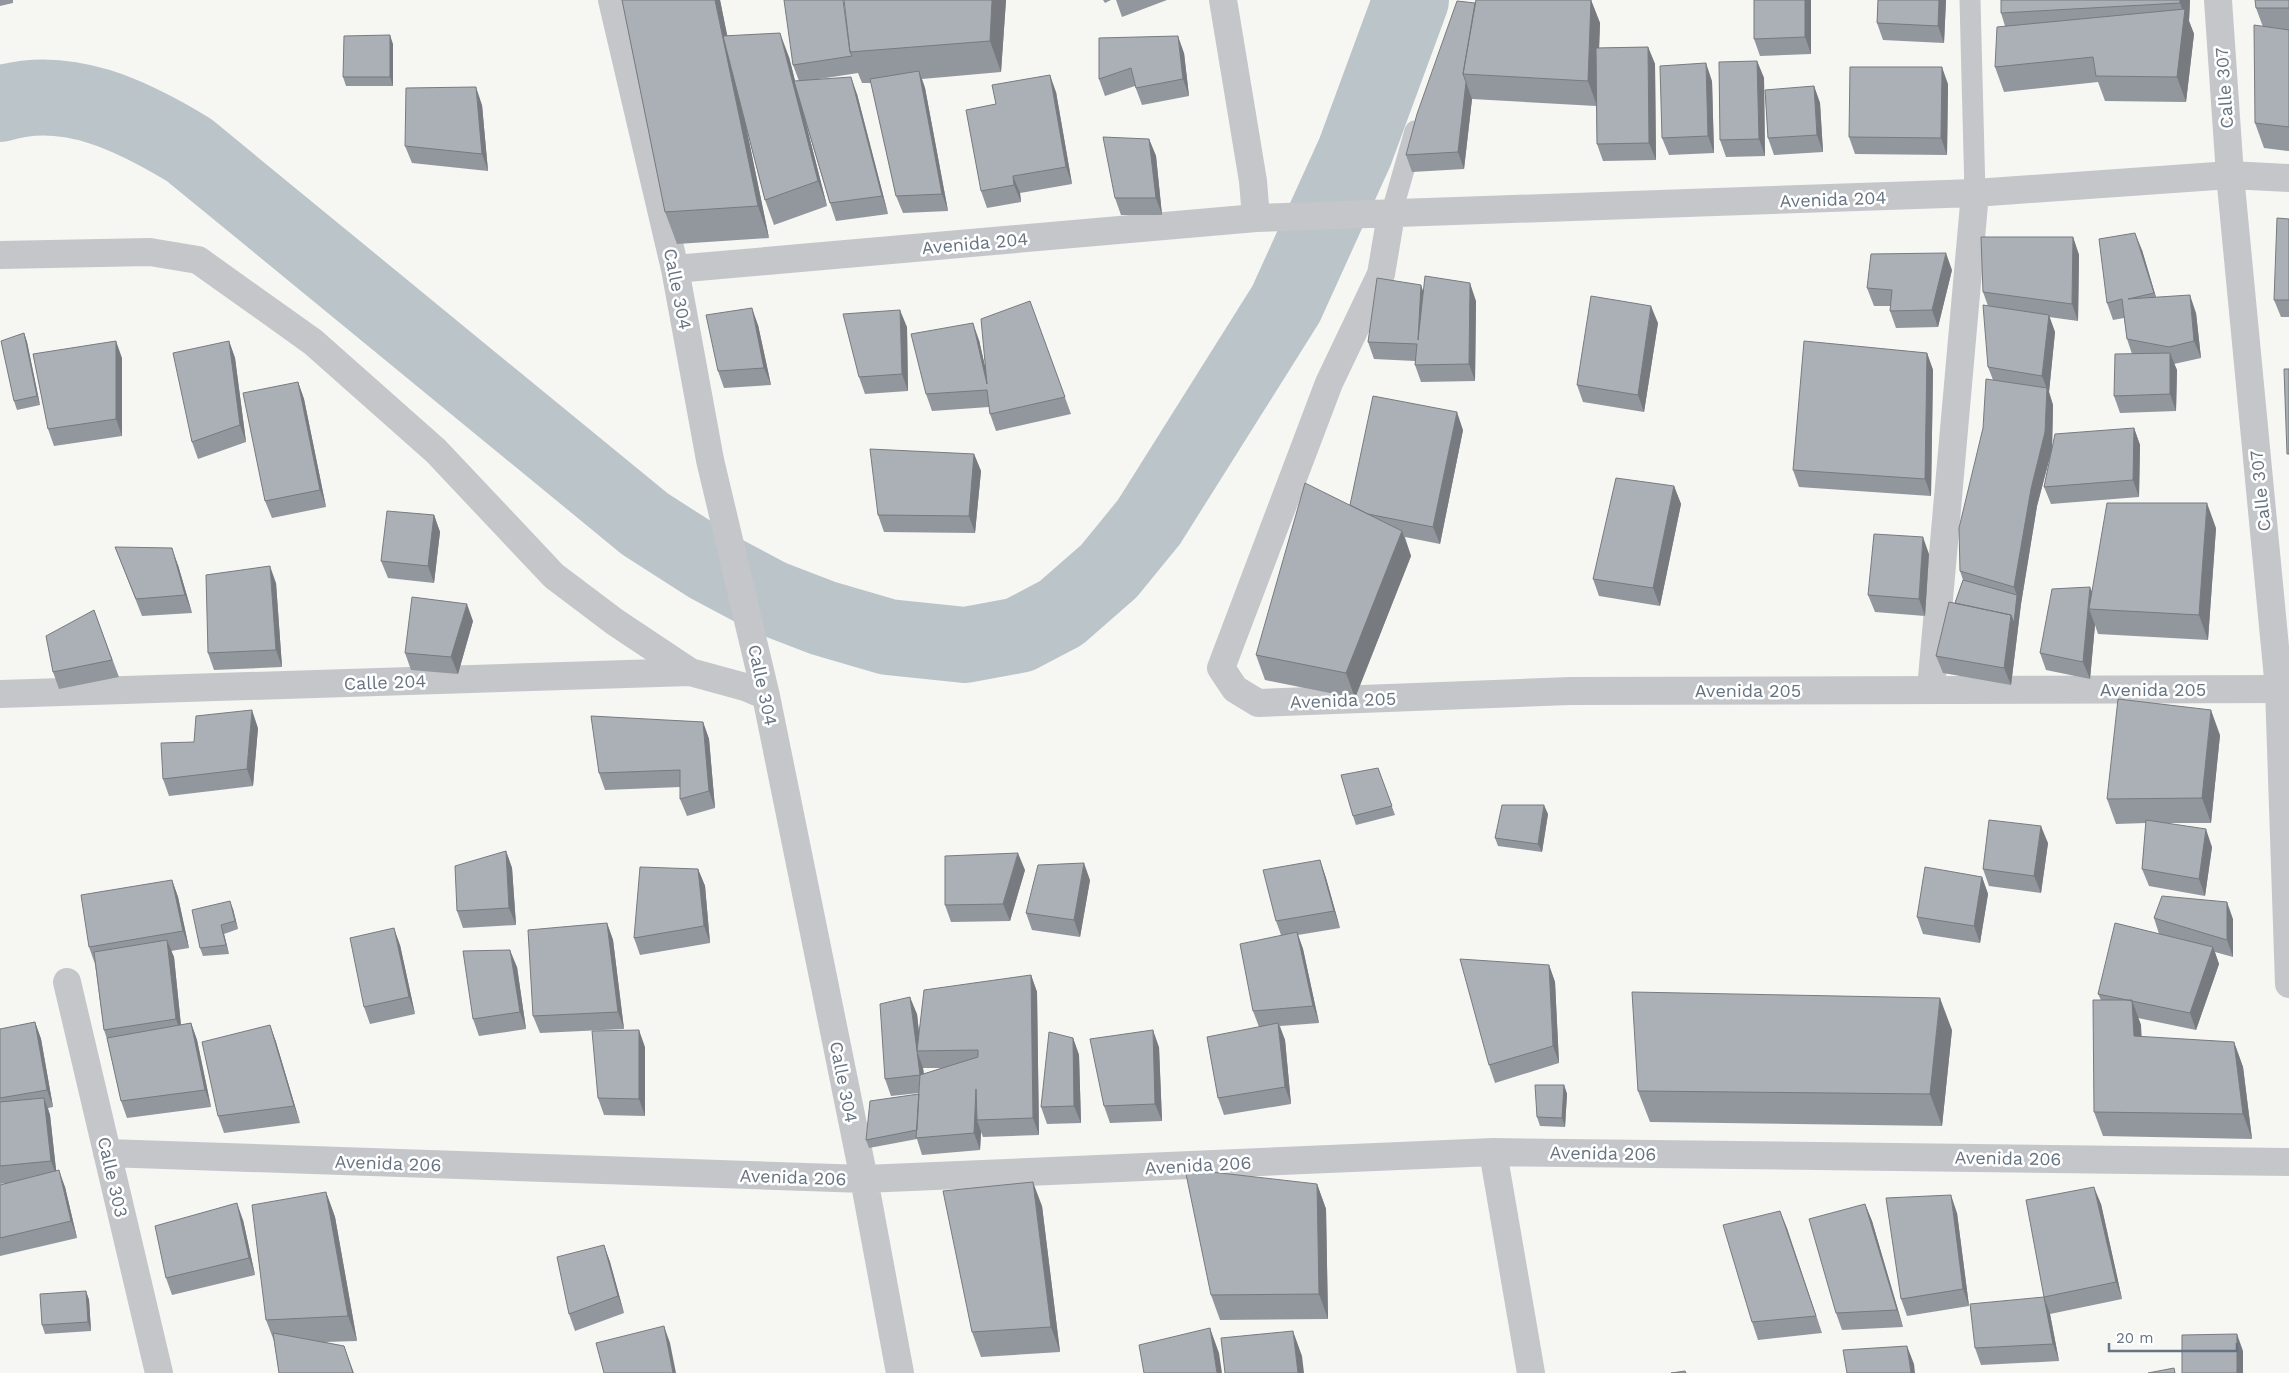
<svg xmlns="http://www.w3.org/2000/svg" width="2289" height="1373" viewBox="0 0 2289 1373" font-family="'Work Sans',sans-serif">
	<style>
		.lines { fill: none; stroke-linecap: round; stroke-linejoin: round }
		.river { stroke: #bbc4c9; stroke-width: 76 }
		.service { stroke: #c4c6ca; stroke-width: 21 }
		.minor { stroke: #c4c6ca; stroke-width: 28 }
		.tertiary { stroke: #c4c6ca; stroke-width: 28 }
		.wall { fill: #92979d; fill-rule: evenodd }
		.shaded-wall { fill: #777b7f }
		.building { fill: #aab0b6; stroke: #777b7f; fill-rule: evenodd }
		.labels { text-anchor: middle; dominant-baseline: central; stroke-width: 5; stroke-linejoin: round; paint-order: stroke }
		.street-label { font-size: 18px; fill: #667382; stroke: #fff }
	</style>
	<rect width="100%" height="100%" fill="#f6f6f3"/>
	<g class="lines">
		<!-- river -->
		<path class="river" d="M0,104C67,83 133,116 189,150L645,524L709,565L771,598L823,618L888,637L965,645L1019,635L1061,613L1109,571L1149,522L1286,304L1355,152L1411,0"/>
		<!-- service -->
		<path class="service" d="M1970,0L1975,193
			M1391,215L1415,131"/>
		<!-- minor -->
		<path class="minor" d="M612,0L675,269L710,460L766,696L864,1179L900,1373
			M1223,0L1253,181L1256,218
			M1391,215L1381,274L1329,383L1221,668L1235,689L1258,703L1570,691L2289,689
			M0,255L150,252L198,260L313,342L436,451L554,576L615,622L690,672
			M675,269L1256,218L1975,193L2230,175L2289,178
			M1931,689L1975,193
			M0,694L690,672L745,687L766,696
			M67,982L159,1373
			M1493,1152L1531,1373
			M107,1153L864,1179L1493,1152L2289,1162"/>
		<!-- tertiary -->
		<path class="tertiary" d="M2218,0L2230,175L2279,689L2289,984"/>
	</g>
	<!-- wall -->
	<path class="wall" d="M0,0H13V3L0,6Z
		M622,0H720L727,36L789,57L795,81H799L793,65L1006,0L1001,72L922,79L925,88L948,211L903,213L896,196L871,83H862L858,73L819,79L857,94L888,214L836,221L830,203L805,120L827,206L774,225L765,200L745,122L769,238L677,244L665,212Z
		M1103,0H1111L1105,3Z
		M1116,0H1167L1122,17Z
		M1476,0H1591L1600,23L1599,48L1648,47L1655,64L1656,160L1603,161L1597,144L1596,106L1472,99L1464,169L1412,172L1406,155L1475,3Z
		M1754,0H1811V54L1760,56L1754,39Z
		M1878,0H1946L1944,43L1883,40L1877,23Z
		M2190,0L2189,21L2194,34L2186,102L2105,101L2098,82L2004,92L1995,67L2005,26L2001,13Z
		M2289,0V151L2264,148L2255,123L2263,27L2256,8Z
		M1099,38L1184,53L1189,96L1142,105L1135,86L1105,96L1099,79Z
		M393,44V86H346L343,77Z
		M1757,61L1764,78L1765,156L1726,157L1720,140Z
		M1712,81L1714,153L1669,155L1662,138Z
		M1948,84L1947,155L1855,154L1849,137Z
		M1814,86L1820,103L1823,152L1774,155L1768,138Z
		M1056,92L1072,184L1020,193L1021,202L987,208L981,191Z
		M482,105L488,171L412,163L405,146Z
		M1149,139L1156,156L1162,215H1121L1115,198Z
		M2289,219V317H2281L2274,300Z
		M2073,237L2079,255L2078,321L2049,317L2055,332L2049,392L2053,405L2052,449L2037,506L2021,604L2011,685L1943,673L1936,656L1963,580L1960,571L1983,428L1993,380L1988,367V306L1983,292Z
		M2142,250L2156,297L2196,313L2201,358L2174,364L2177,370L2176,411L2120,413L2114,396L2132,354L2127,339L2124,318L2113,320L2107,303Z
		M1952,270L1938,327L1896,328L1890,311V306H1874L1867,288Z
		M1423,291L1476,301L1475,381L1421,382L1415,365V361L1374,359L1368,342Z
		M1030,301L1071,414L996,431L990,414L989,407L932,411L926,394L979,340L985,367Z
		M1658,323L1644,412L1583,402L1577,385Z
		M758,325L771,385L724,388L718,371Z
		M907,327L908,391L865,394L859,377Z
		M24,333L27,342L40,405L17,410L14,401Z
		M229,341L235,358L246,442L198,459L192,442Z
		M1927,353L1933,370L1931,496L1799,487L1793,470Z
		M122,358V436L54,446L48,429Z
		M298,382L304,399L326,507L272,518L265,501Z
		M2134,428L2140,445L2139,497L2051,504L2044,487Z
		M1463,430L1440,544L1405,537L1411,556L1355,698L1265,680L1256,655L1350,505Z
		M974,454L981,471L975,533L884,532L878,515Z
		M1674,486L1681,504L1660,606L1599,596L1593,579Z
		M434,515L440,532L434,583L388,578L381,561Z
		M2216,528L2208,640L2098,634L2095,625L2090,679L2046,670L2040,653L2092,591Z
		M115,547L178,565L192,613L142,616Z
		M1929,554L1925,616L1875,612L1868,595Z
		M276,583L282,667L214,670L208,653Z
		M94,610L119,677L59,689L53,672Z
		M473,621L458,674L411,670L405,653Z
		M703,722L709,739L715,808L687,816L680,799V787L605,790L599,773Z
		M258,728L253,786L169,796L163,779L194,742Z
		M2220,735L2211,823H2166L2212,847L2205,896L2149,886L2142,869L2146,823L2116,824L2107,799Z
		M1378,768L1395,815L1356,825L1353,816Z
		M1548,814L1542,852L1498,846L1495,838Z
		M2048,843L2041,893L1989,886L1983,869Z
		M506,851L512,868L516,925L463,928L457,911Z
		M1320,860L1326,878L1340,928L1298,935L1303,949L1319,1023L1280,1026L1285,1040L1291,1104L1224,1115L1218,1098L1259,1027L1253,1011L1281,935L1276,921Z
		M698,869L705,886L710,943L640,955L634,938Z
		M1025,870L1010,921L951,922L945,905Z
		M1982,877L1988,894L1980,943L1923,934L1917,917Z
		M172,880L178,897L189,948L171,951L174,957L181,1025L191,1023L197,1040L211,1107L127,1118L121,1101L107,1039L104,1030L95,964L89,947Z
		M1090,880L1080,937L1032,930L1026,913Z
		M233,909L238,929L224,934L229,954L203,956L200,948Z
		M2154,918L2233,919V957L2215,952L2219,964L2196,1030L2138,1018L2141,1025V1037L2234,1042L2243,1067L2252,1139L2103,1136L2094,1112L2101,1000L2098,994L2159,934Z
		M607,923L613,940L624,1029L540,1033L533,1016Z
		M400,945L415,1014L370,1024L364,1007Z
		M1549,965L1555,982L1559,1063L1495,1083L1489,1065Z
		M517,967L526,1029L479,1036L473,1019Z
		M1031,975L1037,992L1039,1135L983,1137L981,1132L980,1150L922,1155L917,1139L869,1148L866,1140L919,1094V1093L891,1096L885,1079L917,1014L919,1033ZM923,1068H941L924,1074Z
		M35,1022L41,1039L53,1107L48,1108L50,1115L56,1171L65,1187L77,1238L0,1256V1185L5,1183L0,1184V1029Z
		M270,1025L276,1042L300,1123L224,1133L218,1116Z
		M1952,1030L1942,1126L1650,1122L1638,1091Z
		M1073,1038L1079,1055L1081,1123L1047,1124L1041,1107Z
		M645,1047V1116L604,1115L598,1098Z
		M1159,1047L1162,1121L1110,1123L1104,1106Z
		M1564,1085L1567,1094L1565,1127L1540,1126L1537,1117Z
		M1317,1184L1326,1209L1328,1319L1220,1320L1211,1295Z
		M326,1192L335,1217L357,1341L325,1342L344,1346L354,1373H279L274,1341L266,1320Z
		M1865,1204L1872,1221L1903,1327L1842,1330L1836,1313Z
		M2101,1204L2122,1299L2050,1314L2059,1361L1981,1365L1975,1348L2044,1297Z
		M1042,1206L1060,1352L981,1357L972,1332Z
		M1780,1211L1822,1333L1758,1340L1752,1322Z
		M1957,1213L1969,1306L1907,1316L1901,1299Z
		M243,1220L255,1275L172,1295L166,1278Z
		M604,1245L610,1262L624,1313L575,1331L569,1314Z
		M86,1291L89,1300L91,1331L45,1334L42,1325Z"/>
	<!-- shaded-wall -->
	<path class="shaded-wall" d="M715,0H720L769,238L758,206Z
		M992,0H1006L1001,72L990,41Z
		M1591,0L1600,23L1597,106L1588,81Z
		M1805,0H1811V54L1805,37Z
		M1939,0H1946L1944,43L1938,26Z
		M2180,0H2190L2189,21L2194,34L2186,102L2177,77L2184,14L2180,3Z
		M780,33L789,57L827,206L818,181Z
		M390,35L393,44V86L390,77Z
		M1178,36L1184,53L1189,96L1183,79Z
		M1648,47L1655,64L1656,160L1649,143Z
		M1757,61L1764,78L1765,156L1759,139Z
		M1706,63L1712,81L1714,153L1708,136Z
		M1942,67L1948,84L1947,155L1941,138Z
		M919,71L925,88L948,211L942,194Z
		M1050,75L1056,92L1072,184L1066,167Z
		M851,77L857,94L888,214L882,196Z
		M1466,82L1472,99L1464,169L1458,152Z
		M1814,86L1820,103L1823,152L1817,135Z
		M476,87L482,105L488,171L482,154Z
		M1149,139L1156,156L1162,215L1156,198Z
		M1013,176L1020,193L1021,202L1014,185Z
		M2135,233L2142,250L2160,311L2154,293Z
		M2073,237L2079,255L2078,321L2072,304Z
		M1946,253L1952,270L1938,327L1932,310Z
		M1470,283L1476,301L1475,381L1469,364Z
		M1421,285L1427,302L1418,340Z
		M2190,295L2196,313L2201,358L2194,341Z
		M1651,306L1658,323L1644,412L1638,395Z
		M752,308L758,325L771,385L764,368Z
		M900,310L907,327L908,391L902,374Z
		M2049,315L2055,332L2049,392L2053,405L2052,449L2037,506L2021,604L2011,685L2004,668L2011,615L2017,596L2014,587L2047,389L2042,376Z
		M973,323L979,340L993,401L987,384Z
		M24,333L27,342L40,405L37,396Z
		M116,341L122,358V436L116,419Z
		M229,341L235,358L246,442L240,425Z
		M1927,353L1933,370L1931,496L1925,479Z
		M2170,353L2177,370L2176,411L2170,394Z
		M298,382L304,399L326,507L320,490Z
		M1457,412L1463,430L1440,544L1433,527Z
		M2134,428L2140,445L2139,497L2133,480Z
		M974,454L981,471L975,533L969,516Z
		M1674,486L1681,504L1660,606L1653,588Z
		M2207,503L2216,528L2208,640L2199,615Z
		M434,515L440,532L434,583L428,566Z
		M1402,531L1411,556L1355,698L1346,673Z
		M1923,537L1929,554L1925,616L1919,599Z
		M172,548L178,565L192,613L185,595Z
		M270,566L276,583L282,667L276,650Z
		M2090,587L2097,604L2089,609L2095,625L2090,679L2083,662Z
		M467,604L473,621L458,674L451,657Z
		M252,710L258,728L253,786L247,769Z
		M2211,710L2220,735L2211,823L2202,798Z
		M703,722L709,739L715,808L709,791Z
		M1544,805L1548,814L1542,852L1538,844Z
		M2041,826L2048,843L2041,893L2034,876Z
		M2206,829L2212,847L2205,896L2199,879Z
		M506,851L512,868L516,925L509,908Z
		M1018,853L1025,870L1010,921L1003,904Z
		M1320,860L1326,878L1340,928L1334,911Z
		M1084,863L1090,880L1080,937L1074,920Z
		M698,869L705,886L710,943L704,926Z
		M1982,877L1988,894L1980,943L1974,926Z
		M172,880L178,897L189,948L183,931Z
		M230,901L233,909L238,929L235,921Z
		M2227,902L2233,919V957L2227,940Z
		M607,923L613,940L624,1029L618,1012Z
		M221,925L224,934L229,954L226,945Z
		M394,928L400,945L415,1014L409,997Z
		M1297,932L1303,949L1319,1023L1313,1006Z
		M167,940L174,957L182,1036L176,1019Z
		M2213,947L2219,964L2196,1030L2190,1013Z
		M510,950L517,967L526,1029L520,1012Z
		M1549,965L1555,982L1559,1063L1553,1046Z
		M1031,975L1037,992L1039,1135L1033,1118Z
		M910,997L917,1014L921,1051H917Z
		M1940,998L1952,1030L1942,1126L1930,1094Z
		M2132,1000L2141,1025L2143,1061L2134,1036Z
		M35,1022L41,1039L53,1107L47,1090Z
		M191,1023L197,1040L211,1107L205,1090Z
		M1278,1023L1285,1040L1291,1104L1285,1087Z
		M270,1025L276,1042L300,1123L294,1106Z
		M639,1030L645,1047V1116L639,1099Z
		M1153,1030L1159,1047L1162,1121L1155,1104Z
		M1073,1038L1079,1055L1081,1123L1074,1106Z
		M2234,1042L2243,1067L2252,1139L2243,1114Z
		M917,1051L923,1068L926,1092L920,1075Z
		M1564,1085L1567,1094L1565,1127L1562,1118Z
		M976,1089L977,1120L981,1132L980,1150L974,1133Z
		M44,1098L50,1115L57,1178L51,1161Z
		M59,1170L65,1187L77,1238L71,1221Z
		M1033,1182L1042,1206L1060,1352L1051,1327Z
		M1317,1184L1326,1209L1328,1319L1319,1294Z
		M2094,1187L2101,1204L2122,1299L2116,1282Z
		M326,1192L335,1217L357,1341L348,1316Z
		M1951,1195L1957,1213L1969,1306L1963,1289Z
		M237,1203L243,1220L255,1275L249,1258Z
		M1865,1204L1872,1221L1903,1327L1897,1310Z
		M1780,1211L1787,1228L1822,1333L1816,1316Z
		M604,1245L610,1262L624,1313L618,1296Z
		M86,1291L89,1300L91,1331L88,1322Z
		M2044,1297L2050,1314L2059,1361L2053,1344Z
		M664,1326L670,1343L676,1373H673Z
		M1210,1328L1219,1353L1222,1373H1217Z
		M1293,1331L1302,1356L1304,1373H1298Z
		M2237,1334L2243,1351V1373H2237Z
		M1907,1346L1914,1364L1915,1373H1911Z"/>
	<!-- building -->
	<path class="building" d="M622,0H715L758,206L665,212Z
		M784,0H843L850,52L852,56L793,65Z
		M844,0H992L990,41L850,52Z
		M1476,0H1591L1588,81L1463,74Z
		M1754,0H1805V37L1754,39Z
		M1878,0H1939L1938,26L1877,23Z
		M2001,0H2180V3L2001,13Z
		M2255,0H2289V8H2256Z
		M1457,1L1475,3L1463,74L1466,82L1458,152L1406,155L1417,114Z
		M2185,9L2177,77L2096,76L2093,57L1995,67L1997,27Z
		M2254,25L2289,30V127L2255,123Z
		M780,33L818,181L765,200L723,36Z
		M390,35V77H343L344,36Z
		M1178,36L1183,79L1136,88L1131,68L1099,79V38Z
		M1648,47L1649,143L1597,144L1596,48Z
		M1757,61L1759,139L1720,140L1719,62Z
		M1706,63L1708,136L1662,138L1660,66Z
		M1850,67H1942L1941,138L1849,137Z
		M919,71L942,194L896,196L870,79Z
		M1050,75L1066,167L1013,176L1014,185L981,191L966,110L996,104L992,85Z
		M851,77L882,196L830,203L794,81Z
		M1814,86L1817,135L1768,138L1765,90Z
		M476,87L482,154L405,146L406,88Z
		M1103,137L1149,139L1156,198H1115Z
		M2277,218L2289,219V300H2274Z
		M2135,233L2154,293L2128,299L2190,295L2194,341L2169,347L2127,339L2122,299L2107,303L2099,239Z
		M1981,237H2073L2072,304L1983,292Z
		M1946,253L1932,310L1890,311L1892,290L1867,288L1871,254Z
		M1425,276L1470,283L1469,364L1415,365L1417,344L1368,342L1377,278L1421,285L1418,340Z
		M1591,296L1651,306L1638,395L1577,385Z
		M1030,301L1065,397L990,414L987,390L926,394L911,334L973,323L987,384L981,319Z
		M1983,305L2049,315L2042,376L1988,367Z
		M752,308L764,368L718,371L706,315Z
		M900,310L902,374L859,377L843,314Z
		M24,333L37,396L14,401L1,341Z
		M116,341V419L48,429L33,354Z
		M229,341L240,425L192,442L173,353Z
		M1804,341L1927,353L1925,479L1793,470Z
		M2170,353V394L2114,396L2115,354Z
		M2284,369H2289V454H2287Z
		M1986,379L2047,388L2045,432L2031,489L2014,587L1960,571L1959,528L1983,428Z
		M298,382L320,490L265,501L243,393Z
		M1373,396L1457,412L1433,527L1368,514L1350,505Z
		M2134,428L2133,480L2044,487L2055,434Z
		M870,449L974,454L969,516L878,515Z
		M1616,478L1674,486L1653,588L1593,579Z
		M1305,483L1402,531L1346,673L1256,655Z
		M2107,503H2207L2199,615L2089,609Z
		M387,511L434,515L428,566L381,561Z
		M1874,534L1923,537L1919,599L1868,595Z
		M115,547L172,548L185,595L136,599Z
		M270,566L276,650L208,653L206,575Z
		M1963,580L2017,595L2014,623L2011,615L1955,603Z
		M2090,587L2083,662L2040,653L2052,589Z
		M412,597L467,604L451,657L405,653Z
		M1949,602L2011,615L2004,668L1936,656Z
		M94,610L112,660L53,672L46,636Z
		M2118,699L2211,710L2202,798L2107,799Z
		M252,710L247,769L163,779L161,743L194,742L196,716Z
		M591,716L703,722L709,791L680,799V770L599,773Z
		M1378,768L1392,806L1353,816L1341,775Z
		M1502,805H1544L1538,844L1495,838Z
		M1989,820L2041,826L2034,876L1983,869Z
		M2146,820L2206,829L2199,879L2142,869Z
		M506,851L509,908L457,911L455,866Z
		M1018,853L1003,904L945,905V856Z
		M1320,860L1334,911L1276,921L1263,870Z
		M1084,863L1074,920L1026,913L1038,865Z
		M640,867L698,869L704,926L634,938Z
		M1925,867L1982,877L1974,926L1917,917Z
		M172,880L183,931L89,947L81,895Z
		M2162,896L2227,902V940L2154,918Z
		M230,901L235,921L221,925L226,945L200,948L192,910Z
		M607,923L618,1012L533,1016L528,930Z
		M2115,923L2213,947L2190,1013L2098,994Z
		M394,928L409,997L364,1007L350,938Z
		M1297,932L1313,1006L1253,1011L1240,944Z
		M167,940L176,1019L104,1030L94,952Z
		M510,950L520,1012L473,1019L463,951Z
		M1460,959L1549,965L1553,1046L1489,1065Z
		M1031,975L1033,1118L977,1120L976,1089L974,1133L916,1138L920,1075L885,1079L880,1004L910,997L917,1051L924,990ZM978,1050V1057L920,1075L917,1051Z
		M1632,992L1940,998L1930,1094L1638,1091Z
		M2093,1000H2132L2134,1036L2234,1042L2243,1114L2094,1112Z
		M35,1022L47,1090L0,1098V1029Z
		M191,1023L205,1090L121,1101L107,1038Z
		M1278,1023L1285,1087L1218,1098L1207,1037Z
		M270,1025L294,1106L218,1116L202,1042Z
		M639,1030V1099L598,1098L592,1031Z
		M1153,1030L1155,1104L1104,1106L1090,1039Z
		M1049,1032L1073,1038L1074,1106L1041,1107Z
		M1535,1085H1564L1562,1118L1537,1117Z
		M919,1094L917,1130L866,1140L870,1101Z
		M44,1098L51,1161L0,1166V1102Z
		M1185,1169L1317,1184L1319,1294L1211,1295Z
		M59,1170L71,1221L0,1238V1185Z
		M1033,1182L1051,1327L972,1332L943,1191Z
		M2094,1187L2116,1282L2044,1297L2053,1344L1975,1348L1970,1304L2044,1297L2026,1200Z
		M326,1192L348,1316L266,1320L252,1205Z
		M1951,1195L1963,1289L1901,1299L1886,1198Z
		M237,1203L249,1258L166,1278L155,1226Z
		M1865,1204L1897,1310L1836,1313L1809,1219Z
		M1780,1211L1816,1316L1752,1322L1723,1225Z
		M604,1245L618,1296L569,1314L557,1257Z
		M86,1291L88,1322L42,1325L40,1294Z
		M664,1326L673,1373H604L596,1343Z
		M1210,1328L1217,1373H1144L1139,1345Z
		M1293,1331L1298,1373H1225L1221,1338Z
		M273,1333L344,1346L353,1373H279Z
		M2237,1334V1373H2182V1335Z
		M1907,1346L1911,1373H1847L1843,1350Z
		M2174,1368L2175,1373H2148Z
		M1685,1371L1686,1373H1671Z"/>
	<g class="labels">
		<!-- street labels -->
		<g class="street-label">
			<text transform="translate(2224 88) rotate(-94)">Calle 307</text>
			<text transform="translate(1833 199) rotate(-2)">Avenida 204</text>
			<text transform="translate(975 243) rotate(-5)">Avenida 204</text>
			<text transform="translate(678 289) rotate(79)">Calle 304</text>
			<text transform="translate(2260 491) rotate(-96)">Calle 307</text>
			<text transform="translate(385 682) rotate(-2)">Calle 204</text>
			<text transform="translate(763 685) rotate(78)">Calle 304</text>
			<text x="2153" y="689">Avenida 205</text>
			<text x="1748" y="690">Avenida 205</text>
			<text transform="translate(1343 700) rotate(-2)">Avenida 205</text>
			<text transform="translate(844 1082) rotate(79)">Calle 304</text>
			<text transform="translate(1603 1153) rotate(1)">Avenida 206</text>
			<text transform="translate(2008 1158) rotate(1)">Avenida 206</text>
			<text transform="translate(388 1163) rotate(2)">Avenida 206</text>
			<text transform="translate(1198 1165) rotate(-3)">Avenida 206</text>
			<text transform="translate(113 1177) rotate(77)">Calle 303</text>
			<text transform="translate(793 1177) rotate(2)">Avenida 206</text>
		</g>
	</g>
	<!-- scale -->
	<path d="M2109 1343v8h128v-8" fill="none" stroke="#667382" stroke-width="2.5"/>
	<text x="2116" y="1343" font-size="15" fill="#667382" stroke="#ffffff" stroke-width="4" paint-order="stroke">20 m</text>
</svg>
